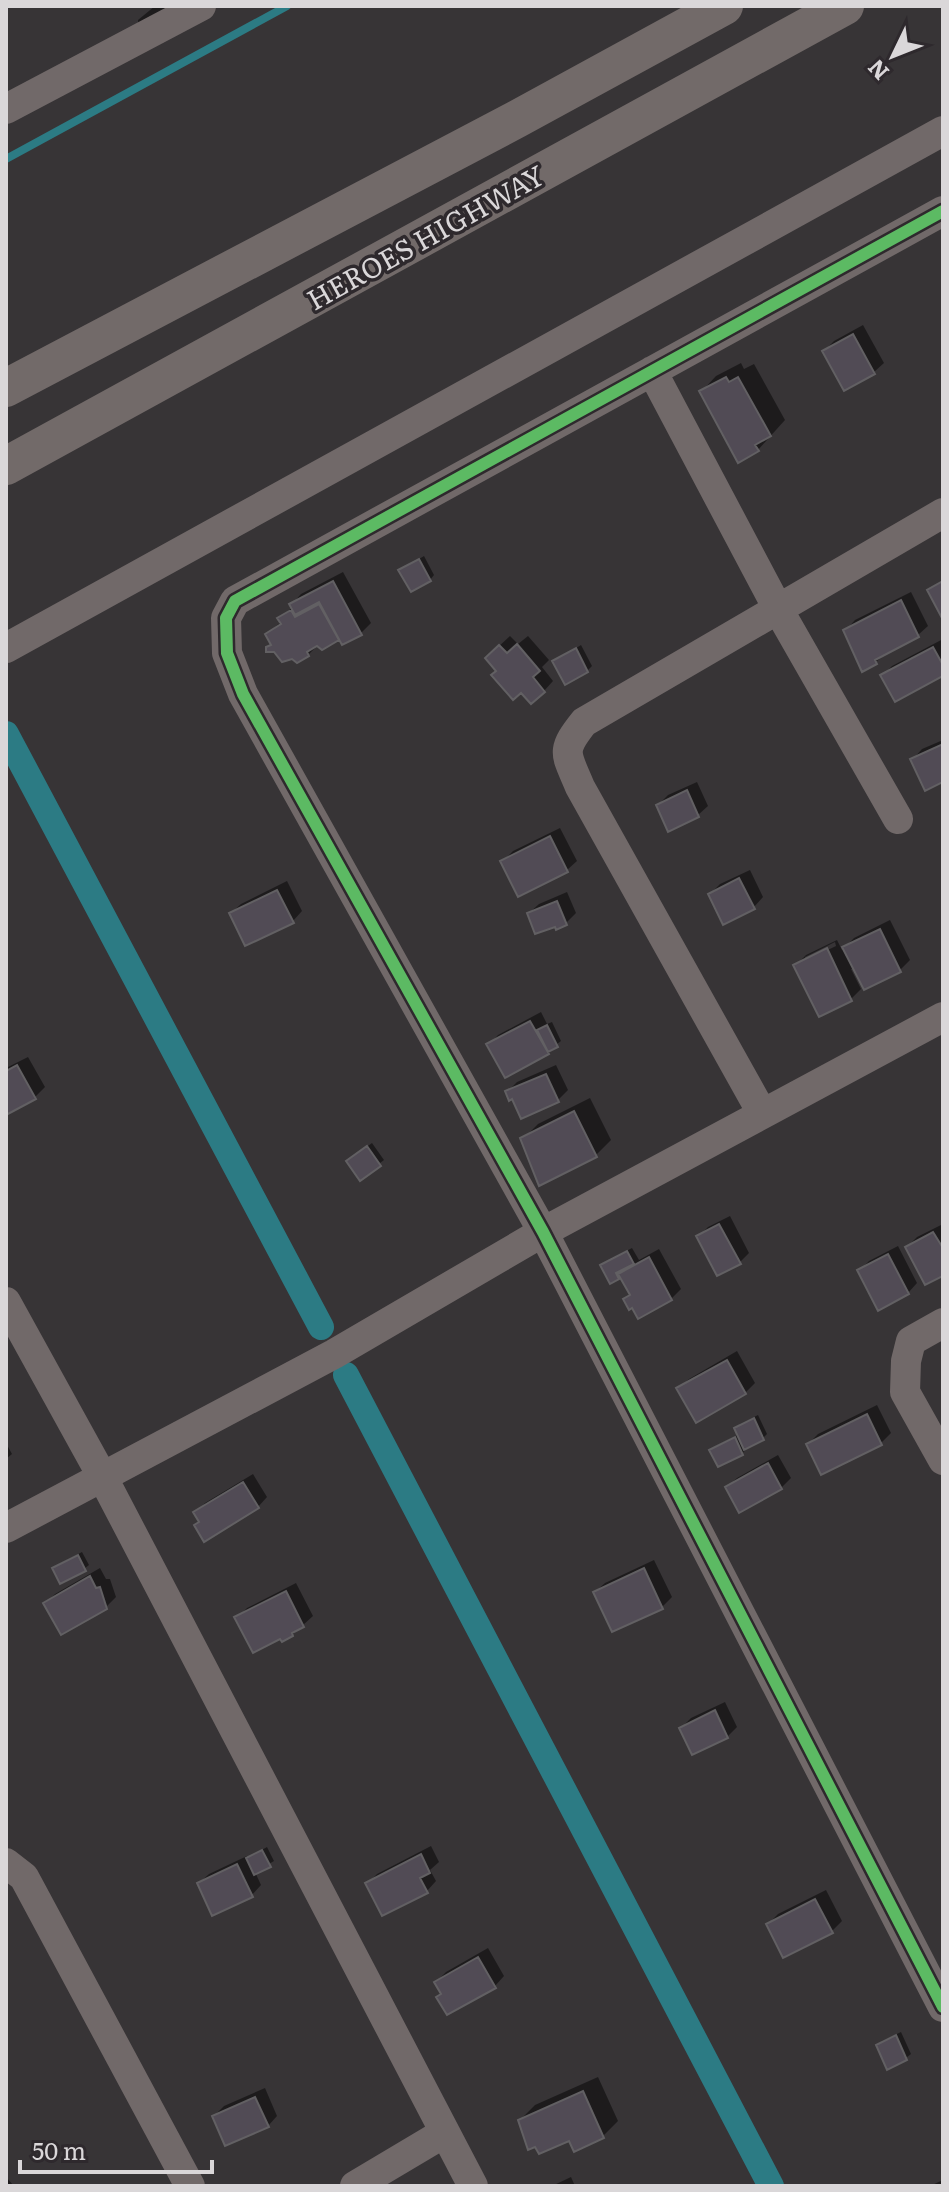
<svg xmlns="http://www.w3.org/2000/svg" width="949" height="2192" viewBox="0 0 949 2192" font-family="Literata,serif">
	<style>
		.shadow { fill: #0007; fill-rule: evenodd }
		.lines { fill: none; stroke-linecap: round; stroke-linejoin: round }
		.stream { stroke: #2c7b84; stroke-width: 8 }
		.canal { stroke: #2c7b84; stroke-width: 26 }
		.building { fill: #514b55; stroke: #626063; stroke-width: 2 }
		.minor { stroke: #716969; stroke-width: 30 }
		.major { stroke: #726a69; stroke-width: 38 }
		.cycleway-casing { stroke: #2e292d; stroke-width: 17 }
		.cycleway { stroke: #5cba63; stroke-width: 12 }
		.labels { text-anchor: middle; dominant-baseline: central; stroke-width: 7; stroke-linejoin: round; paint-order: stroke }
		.street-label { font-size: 28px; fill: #dad7d9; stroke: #2e292d }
	</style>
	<rect width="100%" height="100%" fill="#373436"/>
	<!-- shadow -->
	<path class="shadow" d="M155,6H195L139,34L138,20Z
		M863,325L884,363L874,372L824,351L834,341Z
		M741,363L744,369L754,364L785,420L758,450L702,391L716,376Z
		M424,556L434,575L430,580L401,570Z
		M343,572L371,623L361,633L340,638L322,647L318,645L308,655L273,644L267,634L282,621L280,618L293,607L292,604L301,594ZM329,596L331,599L294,620L291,614Z
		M911,592L928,626L918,635L886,653L876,662L846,630L855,620Z
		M510,636L518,644L528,636L549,660L542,667L553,681L544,691L499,670L497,648Z
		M943,639V674L882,676L892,666Z
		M581,645L592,666L587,671L554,662Z
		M943,740V780L913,759L922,749Z
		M697,782L708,806L698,815L669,829L658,805L668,795Z
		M560,828L577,861L567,870L503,861L513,851Z
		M750,870L763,897L754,907L710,894L720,884Z
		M287,881L302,911L293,921L231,913L241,904Z
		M567,892L576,913L566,923L529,913L539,904Z
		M890,920L910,960L900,970L855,968L851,969L861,989L851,999L796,965L806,955L837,940L842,950L854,938ZM835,942L836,946L805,961V957Z
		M541,1012L547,1024L552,1022L561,1041L547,1052L489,1045L498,1035Z
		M28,1057L45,1087L35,1097L6,1113V1068Z
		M556,1065L568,1090L558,1100L514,1097L507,1092L517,1082Z
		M590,1098L611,1140L596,1155L541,1184L523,1139L538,1124Z
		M372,1143L384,1160L360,1178L353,1157Z
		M730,1216L749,1253L739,1263L698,1237L708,1227Z
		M943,1224V1274L907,1247L917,1237Z
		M898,1246L917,1283L908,1293L859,1271L869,1261Z
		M632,1248L639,1260L659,1249L681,1289L671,1299H625L631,1293L621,1275L618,1278L603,1265L607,1261Z
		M737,1351L755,1383L745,1393L679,1388L689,1379Z
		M877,1405L891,1433L881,1443L808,1444L818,1434Z
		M758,1415L767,1434L762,1439L745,1447L746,1449L742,1454L712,1450L716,1446L739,1434L736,1428L740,1424Z
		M6,1443L12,1454L6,1459Z
		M778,1455L791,1478L781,1488L727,1487L737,1478Z
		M253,1474L267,1497L258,1507L201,1521L196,1513L205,1503Z
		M82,1552L89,1565L84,1569H54L59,1564Z
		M654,1560L672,1597L662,1607L595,1592L605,1583Z
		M100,1568L106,1579H110L116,1597L106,1607L45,1604L55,1594Z
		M296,1583L313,1616L292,1635L237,1618L247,1608Z
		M725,1702L737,1727L727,1737L681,1728L691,1718Z
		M431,1846L439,1862L430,1870L436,1881L427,1891L367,1884L377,1874Z
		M267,1847L274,1861L255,1872L261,1885L252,1895L199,1883L209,1874L247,1856L248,1858Z
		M826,1890L842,1921L832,1931L768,1924L778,1914Z
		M488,1948L504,1976L495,1986L443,1993L436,1982L446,1972Z
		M901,2032L911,2054L906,2058L878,2046L882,2041Z
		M598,2077L618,2121L603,2136L575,2149L570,2138L536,2144L520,2120L535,2105Z
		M265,2088L277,2116L268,2126L214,2116L224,2106Z
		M6,2177L14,2186H6Z
		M571,2177L575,2186H552Z
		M943,2180V2186H930Z"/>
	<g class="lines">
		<!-- stream -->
		<path class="stream" d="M6,159L287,6"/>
		<!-- canal -->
		<path class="canal" d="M6,734L321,1327
			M346,1375L771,2186"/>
	</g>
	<!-- building -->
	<path class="building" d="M853,334L875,374L844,391L822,351Z
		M726,377L729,382L738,377L771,436L755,445L759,451L738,463L699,391Z
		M419,559L431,581L411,592L398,570Z
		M333,581L362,635L342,645L319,602L295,615L289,604Z
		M943,581V620L927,590Z
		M901,600L919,637L875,660L877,664L862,672L843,630Z
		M319,604L339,640L322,650L317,646L307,652L309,656L297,663L292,659L282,662L274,652H266V647L271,645L265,634L281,624L277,618L291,610L295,617Z
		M517,644L540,671L533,677L545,692L531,704L521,693L513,700L491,675L496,671L485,658L499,645L507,653Z
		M933,647L943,665V676L895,702L880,675Z
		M576,648L588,672L565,685L552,661Z
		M943,744V782L925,791L910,759Z
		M687,790L699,817L668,832L656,805Z
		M550,836L568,872L518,897L500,861Z
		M739,878L755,909L723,925L708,894Z
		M277,890L294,923L245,946L229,913Z
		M557,901L567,925L556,930L555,927L535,934L527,913Z
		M880,929L901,972L864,990L842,947Z
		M827,948L852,1001L819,1017L793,965Z
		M530,1021L549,1054L505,1078L486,1044Z
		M547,1025L558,1047L548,1052L537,1030Z
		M17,1065L36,1099L6,1115V1071Z
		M546,1074L559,1102L521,1119L512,1099L509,1101L505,1091Z
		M574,1111L597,1157L539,1186L520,1138Z
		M367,1146L381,1166L360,1181L346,1161Z
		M719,1224L741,1264L717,1276L696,1236Z
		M933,1232L943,1248V1276L925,1285L905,1247Z
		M627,1251L634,1264L616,1273L619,1279L610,1284L600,1265Z
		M888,1254L909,1294L878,1311L857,1270Z
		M649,1257L672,1300L638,1319L632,1308L629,1310L623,1299L630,1295L618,1274Z
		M727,1360L746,1394L696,1423L676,1388Z
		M867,1414L882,1445L821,1475L806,1444Z
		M754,1418L764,1440L744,1450L734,1428Z
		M735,1437L743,1455L718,1467L709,1450Z
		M768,1463L782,1489L739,1513L725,1487Z
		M243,1482L259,1508L204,1542L194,1525L199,1522L193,1512Z
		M78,1555L86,1571L60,1584L52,1568Z
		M644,1568L663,1609L612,1632L593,1592Z
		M90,1576L96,1588L100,1587L107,1609L61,1635L43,1603Z
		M286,1591L304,1627L292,1633L293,1636L282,1642L280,1639L253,1653L234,1617Z
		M715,1710L728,1738L692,1755L679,1728Z
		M262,1850L271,1867L254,1875L246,1858Z
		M421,1854L430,1873L420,1878L428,1893L382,1916L365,1883Z
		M237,1864L253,1897L212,1916L197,1883Z
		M815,1899L833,1933L783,1958L766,1924Z
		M478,1957L496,1988L447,2015L436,1997L441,1994L434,1982Z
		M896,2035L907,2060L887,2070L876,2045Z
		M583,2091L604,2138L574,2152L569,2141L539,2154L535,2147L528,2150L518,2120Z
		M255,2097L269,2127L225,2146L212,2116Z"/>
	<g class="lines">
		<!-- minor -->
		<path class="minor" d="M6,109L201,6
			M943,211L235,601L226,618L227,653L243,694L543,1232L943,2007
			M652,371L778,609L898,819
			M6,648L943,131
			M762,1113L580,787C566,753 560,752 584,722L943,513
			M6,1302L102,1476L473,2186
			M943,1323L911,1341L906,1361L905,1392L943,1460
			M6,1528L334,1354L543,1232L943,1017
			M6,1863L24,1877L190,2186
			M355,2186L444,2133"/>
		<!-- major -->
		<path class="major" d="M6,388L517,119L724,6
			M6,466L845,6"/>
		<defs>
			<path id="cycleway" d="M943,211L235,601L226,618L227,653L243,694L543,1232L943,2007"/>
		</defs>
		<!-- cycleway casing -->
		<use href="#cycleway" class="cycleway-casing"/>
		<!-- cycleway -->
		<use href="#cycleway" class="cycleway"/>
	</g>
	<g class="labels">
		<!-- street labels -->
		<g class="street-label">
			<text transform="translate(425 236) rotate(-29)">HEROES HIGHWAY</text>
		</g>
	</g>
	<!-- border -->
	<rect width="949" height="2192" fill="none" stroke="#dad7d9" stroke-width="16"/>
	<!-- north arrow -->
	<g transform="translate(893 56) rotate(227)" stroke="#2e292d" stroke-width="6" paint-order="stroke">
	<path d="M0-6L14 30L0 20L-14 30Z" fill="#dad7d9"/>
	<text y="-12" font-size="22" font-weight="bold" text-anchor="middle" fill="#dad7d9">N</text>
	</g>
	<!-- scale -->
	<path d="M20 2160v12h192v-12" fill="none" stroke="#dad7d9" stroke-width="4"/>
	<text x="32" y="2160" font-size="24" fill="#dad7d9" stroke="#2e292d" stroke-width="6" paint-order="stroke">50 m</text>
</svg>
